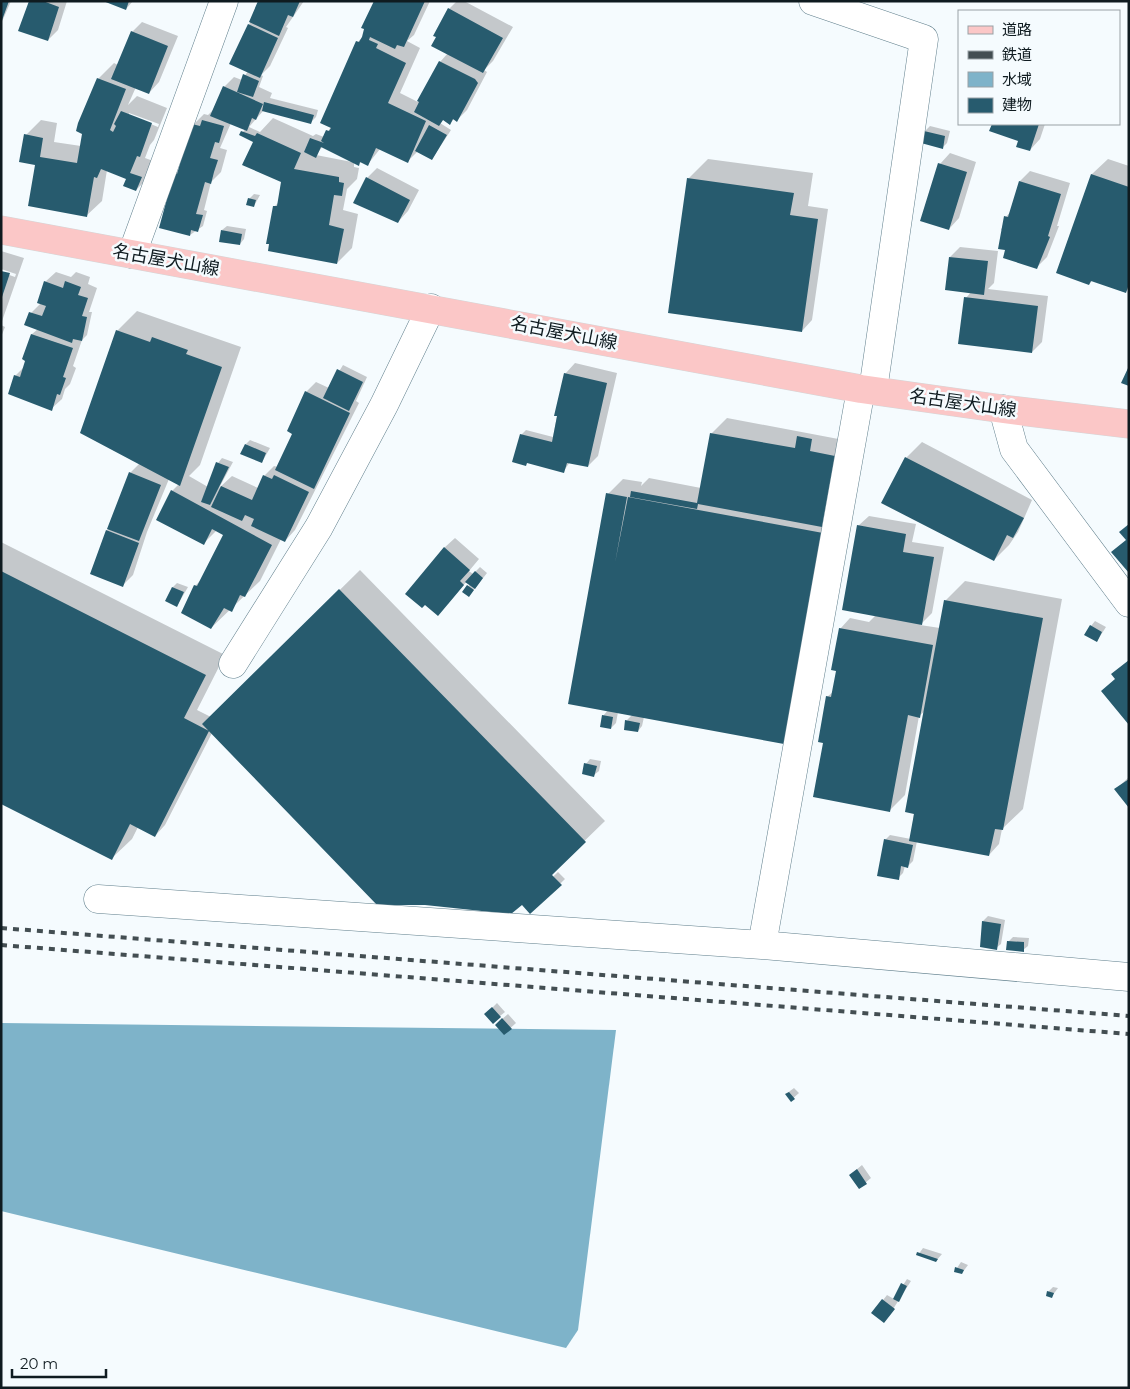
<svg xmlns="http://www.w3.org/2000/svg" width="1130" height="1389" viewBox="0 0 1130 1389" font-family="Montserrat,'Noto Sans JP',sans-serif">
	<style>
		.water { fill: #7eb3c9 }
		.shadow { fill: #0003; fill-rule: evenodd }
		.building { fill: #275b6e }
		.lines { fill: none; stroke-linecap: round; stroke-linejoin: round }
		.minor-casing { stroke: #607f8c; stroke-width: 29 }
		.major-casing { stroke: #d4d6d7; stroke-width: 29 }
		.minor { stroke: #fff; stroke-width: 28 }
		.major { stroke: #fbc7c7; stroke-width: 28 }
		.rail { stroke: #434e52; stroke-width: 4; stroke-dasharray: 6 6; stroke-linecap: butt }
		.labels { text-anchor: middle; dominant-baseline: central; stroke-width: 5; stroke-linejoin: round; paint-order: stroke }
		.street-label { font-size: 18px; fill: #0f1b20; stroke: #f5fbfe }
	</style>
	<rect width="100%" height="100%" fill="#f5fbfe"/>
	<!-- water -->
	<path class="water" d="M1,1023L616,1030L578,1330L566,1348L1,1211Z"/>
	<!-- shadow -->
	<path class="shadow" d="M1,1H11L1,24Z
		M30,1H67L58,30L48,40Z
		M106,1H133L126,9Z
		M259,1H304L286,27L288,28L270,66L261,75L263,76L259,87L272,93L270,98L318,110L316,117L311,122L264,110L249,127L260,132L273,118L313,136L316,134L324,137L331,127L358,42L363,36L374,1H430L414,35L407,41L420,48L400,93L418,102L440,62L448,53L449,9L457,1H464L513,27L493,61L484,70L487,72L467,110L457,120L454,119L450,123L444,119L440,123L451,130L432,159L418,151L408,161L380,149L368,164L362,161L358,165L354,162V167L359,168L357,179L347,189L343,210L358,214L352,248L337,263L274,207L279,202L282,181L255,141L241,135L245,129L231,123L220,148L227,150L221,172L211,182L204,210L207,211L203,226L190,235L175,174L180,169L193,125L204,114L208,115L213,110L224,87L234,77L242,80L248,71L249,25ZM323,146L352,162L316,155Z
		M142,22L178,36L159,82L149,93L136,87L128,105L137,96L167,108L154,140L150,145L145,158L156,162L151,175L136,190L128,179L107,170L102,201L86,216L37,164L26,135L41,120L57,123L54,142L81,146L98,79L114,63L118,65L132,32ZM129,113L159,124L158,127L129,115Z
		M993,124H1045L1040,139L1030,150L1019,140L991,130Z
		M930,126L950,131L947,143L942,148L925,131Z
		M950,153L976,162L959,218L949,229L940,164Z
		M708,159L813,173L808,206L828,209L812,320L802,331L688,179Z
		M1108,159L1129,166V288L1125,292L1093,280L1089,284L1057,272L1092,174Z
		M377,168L419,190L408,211L398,222L367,178Z
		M1030,171L1070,183L1057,226H1059L1047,257L1037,267L1007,250L1004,231L1001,230L1006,217L1011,211L1020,181Z
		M254,194L260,195L254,206L249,199Z
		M227,226L246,229L244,239L240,244L222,230Z
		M960,247L998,251L994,283L988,289L1048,296L1042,342L1032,352L966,298L971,292L950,257Z
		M1,251L24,258L1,324V272L15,277L16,274L1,269Z
		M56,272L71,277L76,272L90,277L88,284L97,288L89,312H92L87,335L82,340L73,366L76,368L70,384L65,389L62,399L51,409L15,376L24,367L32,334L38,329L31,313L41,303L45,282Z
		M137,311L241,347L200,465L189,476L208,487L218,463L222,458L233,462L219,488L232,476L258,488L264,476L274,466L278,467L294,433L306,392L316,382L329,388L343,365L367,377L356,401L359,403L295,530L285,541L281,539L260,581L211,628L195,586L201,580L225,535L217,530L204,543L172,491L179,484L169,479L147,532L133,575L123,585L107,531L130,473L140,463L117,331Z
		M1,325L5,327L1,337Z
		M575,363L617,373L598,456L588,466L570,462L563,472L528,462L521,435L526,430L553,437L565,374Z
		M727,418L849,441L842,514L644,717L642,726L638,731L627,720L632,715L618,712L616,723L611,728L603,716L608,710V494L623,479L642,482L641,486L649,478L701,488L711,434Z
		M250,440L270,448L262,462L246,444Z
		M922,442L1032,500L1018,532L1009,545L994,560L883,503L906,458Z
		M869,516L916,524L912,542L944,547L932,613L920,625L940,628L945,601L965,581L1062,599L1023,809L1002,829L999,844L989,855L917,841L913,861L908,866H905L903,873L898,878L885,840L890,835L911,839L925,711L919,716L905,795L890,810L824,742L827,697L834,691L837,670L840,629L850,618L869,622L876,615L858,526Z
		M455,538L479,559L469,571L473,574L480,567L487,573L473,591L464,592L470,584L467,581L448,604L444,548Z
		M1,542L225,655L197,710L211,717L360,570L605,821L511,912L212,733L165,825L155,836L138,827L132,839L112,858L1,802Z
		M177,583L188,587L177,606L173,587Z
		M1095,621L1106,627L1097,641L1091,626Z
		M590,759L601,761L599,771L594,775L586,764Z
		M1129,777V806L1116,789Z
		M558,872L565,879L530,913L523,905Z
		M988,916L1005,920L1001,944L996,948L981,946L983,921Z
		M1013,937L1029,938L1028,946L1023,950L1008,942Z
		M497,1003L505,1012L500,1016L486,1014Z
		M508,1014L516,1023L504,1034L501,1020Z
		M794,1088L799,1093L791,1100L786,1094Z
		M862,1165L871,1178L859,1188L850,1175Z
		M923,1248L942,1254L936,1261L918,1255Z
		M961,1262L968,1265L962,1273L955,1271Z
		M907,1279L911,1281L888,1317L873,1313L887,1295L894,1299Z
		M1053,1287L1058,1288L1052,1296L1048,1292Z"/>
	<!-- building -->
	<path class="building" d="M1,1H9L1,23Z
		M29,1H43L59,7L48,41L18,31Z
		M103,1H129L126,10Z
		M258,1H300L293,17L288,15L279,36L249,22Z
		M374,1H425L404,47L397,45L395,49L370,37L369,40L378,44L376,48L406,63L388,103L426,121L408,163L376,148L368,166L360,162L359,166L321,147L316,158L304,152L310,138L324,143L321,141L326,130L329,131L331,128L320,123L356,41L359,42L362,37L364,29L361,28Z
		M448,8L503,38L483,73L431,46L436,37L433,36Z
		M248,24L278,38L260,78L229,64Z
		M131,31L168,46L149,94L111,79Z
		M439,61L475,79L478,83L457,122L453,119L450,125L443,120L439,126L414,112L419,102L417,101Z
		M243,74L259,81L253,97L237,92Z
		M97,78L126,89L110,130L113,132L116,126L114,124L121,111L152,123L140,157L137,156L130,173L142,177L136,191L123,186L126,179L101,169L97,178L94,177L87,217L28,206L35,165L19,162L24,134L43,138L40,157L77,163L82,134L76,131L78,123Z
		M223,86L263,104L256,120L252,118L247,131L210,116Z
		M264,102L314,115L311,124L262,111Z
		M202,120L224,126L219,143L215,142L210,158L218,160L214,172L211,184L205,182L196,214L203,215L198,232L191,230L190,236L159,228L174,173L177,174L189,131L192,124L200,126Z
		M992,124H1039L1030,151L1016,147L1018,141L989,131Z
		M429,125L447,135L432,160L415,151Z
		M241,131L255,136L257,133L301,153L294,169L339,177V182L344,183L342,196L334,195L329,225L344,229L337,264L268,251L269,244H266L273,206H277L281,182L242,165L253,142L239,135Z
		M924,131L945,136L943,149L921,143Z
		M938,163L967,172L949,230L920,221Z
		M1091,174L1129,187V284L1126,293L1091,281L1089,285L1056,273Z
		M366,177L410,200L398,223L353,203Z
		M687,178L794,193L790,215L818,219L802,332L668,313Z
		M1019,181L1061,194L1048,236L1050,237L1037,269L1003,258L1005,250L998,249L1004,216L1008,217Z
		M248,198L256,200L254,207L246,205Z
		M221,230L242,234L240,245L219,242Z
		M949,257L988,261L984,295L945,290Z
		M1,271L10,273L2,297H1Z
		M44,281L63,288L65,281L81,287L78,295L88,298L82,316L87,317L82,341L73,339L72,343L24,325L29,312L42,316L46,306L37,303Z
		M964,297L1038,306L1032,353L958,344Z
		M116,330L150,342L152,337L188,350L186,354L222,367L180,486L80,433Z
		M31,334L73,348L63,377L66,378L60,395L57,394L52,411L8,394L14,375L20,377L25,361L22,359Z
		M1129,366V386L1121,383Z
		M337,369L363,382L349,411L323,398Z
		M564,373L607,383L588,467L567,463L564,473L527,463L526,466L512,462L520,434L552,442L557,416H554Z
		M305,391L350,413L314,489L275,470L292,434L287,431Z
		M710,433L795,448L797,436L812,439L810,451L835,456L822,527L698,504L697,509L630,497L631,491L697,503Z
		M245,444L266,453L262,463L240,454Z
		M905,457L1024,518L1013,538L1007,535L994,561L881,503Z
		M216,462L229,467L210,505L201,502Z
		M129,472L161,485L139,541L107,529Z
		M263,475L272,479L274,475L309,492L285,542L251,526L254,519L245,515L242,521L211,507L221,486L252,500Z
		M171,490L272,545L245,597L240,595L232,612L224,608L211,629L181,613L194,585L197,586L223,535L212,529L204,545L156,520Z
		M606,493L627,497L615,563L628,497L823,533L784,744L568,704Z
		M1129,524V573L1111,552L1126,540L1119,532Z
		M857,525L906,534L903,552L934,557L922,625L842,610Z
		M106,530L139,543L123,587L90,574Z
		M444,547L470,570L460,581L464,585L438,616L425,605L422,608L405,594Z
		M1,571L206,675L184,718L209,731L155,837L130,824L112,860L1,804Z
		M475,571L483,578L475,589L465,582Z
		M467,585L474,590L469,597L462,592Z
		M172,587L184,592L177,607L165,601Z
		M339,589L586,842L552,875L562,885L530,914L522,905L511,914L425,905H377L202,724Z
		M944,600L1043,618L1003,830L995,829L989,856L909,841L914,814L905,812Z
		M1090,625L1102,632L1097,642L1084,635Z
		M839,628L933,645L920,718L908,715L890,812L813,797L823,743L818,742L826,696L831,697L836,671L831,670Z
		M1129,660V725L1101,691L1115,679L1111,674Z
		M602,715L613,717L611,729L600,727Z
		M625,720L640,723L638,732L624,730Z
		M584,763L597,766L594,777L582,774Z
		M1129,779V808L1114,789Z
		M884,839L913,845L908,868L901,866L899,880L877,876Z
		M982,921L1001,924L997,950L980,947Z
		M1007,941L1024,942V952L1006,950Z
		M492,1007L501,1017L493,1024L484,1014Z
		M502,1018L512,1029L504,1035L495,1025Z
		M789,1092L795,1099L791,1102L785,1094Z
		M857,1169L867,1184L859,1189L849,1175Z
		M917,1252L938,1259L936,1262L916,1255Z
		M955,1267L964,1270L962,1274L954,1272Z
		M901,1283L907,1286L899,1302L893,1299Z
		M1047,1291L1054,1293L1052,1298L1046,1296Z
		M882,1299L895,1309L884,1323L871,1313Z"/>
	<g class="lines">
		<defs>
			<path id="minor" d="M813,1L924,39L873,390
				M132,254L224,1
				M1003,409L1014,449L1129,603
				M233,664L319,527L384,405L431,308
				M98,899L762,945L1129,977
				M762,945L861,389"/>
			<path id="major" d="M1,230L861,389L1003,409L1129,424"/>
		</defs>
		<!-- minor casing -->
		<use href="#minor" class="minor-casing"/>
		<!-- major casing -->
		<use href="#major" class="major-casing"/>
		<!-- minor -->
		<use href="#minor" class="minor"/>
		<!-- major -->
		<use href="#major" class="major"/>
		<!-- rail -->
		<path class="rail" d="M1,928L1129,1016
			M1,945L1129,1034"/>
	</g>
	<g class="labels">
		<!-- street labels -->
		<g class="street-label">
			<text transform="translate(166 260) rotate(10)">名古屋犬山線</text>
			<text transform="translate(564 333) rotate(11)">名古屋犬山線</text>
			<text transform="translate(963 403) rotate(8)">名古屋犬山線</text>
		</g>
	</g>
	<!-- border -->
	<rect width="1130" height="1389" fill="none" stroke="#0f1b20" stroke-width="5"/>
	<!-- legend -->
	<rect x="958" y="10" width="162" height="115" fill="#f5fbfe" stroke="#99a1a5"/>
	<rect x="968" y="26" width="25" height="8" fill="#fbc7c7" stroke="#99a1a5"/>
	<text x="1002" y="35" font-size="15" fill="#0f1b20">道路</text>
	<rect x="968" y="51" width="25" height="8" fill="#434e52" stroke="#99a1a5"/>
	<text x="1002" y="60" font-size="15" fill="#0f1b20">鉄道</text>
	<rect x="968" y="72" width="25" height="15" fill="#7eb3c9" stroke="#99a1a5"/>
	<text x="1002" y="85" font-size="15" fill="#0f1b20">水域</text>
	<rect x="968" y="98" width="25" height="15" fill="#275b6e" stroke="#99a1a5"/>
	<text x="1002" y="110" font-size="15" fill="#0f1b20">建物</text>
	<!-- scale -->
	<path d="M12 1369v8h94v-8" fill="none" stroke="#0f1b20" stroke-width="2.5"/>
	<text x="20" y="1369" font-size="15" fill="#0f1b20" stroke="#f5fbfe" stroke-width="4" paint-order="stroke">20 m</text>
</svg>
